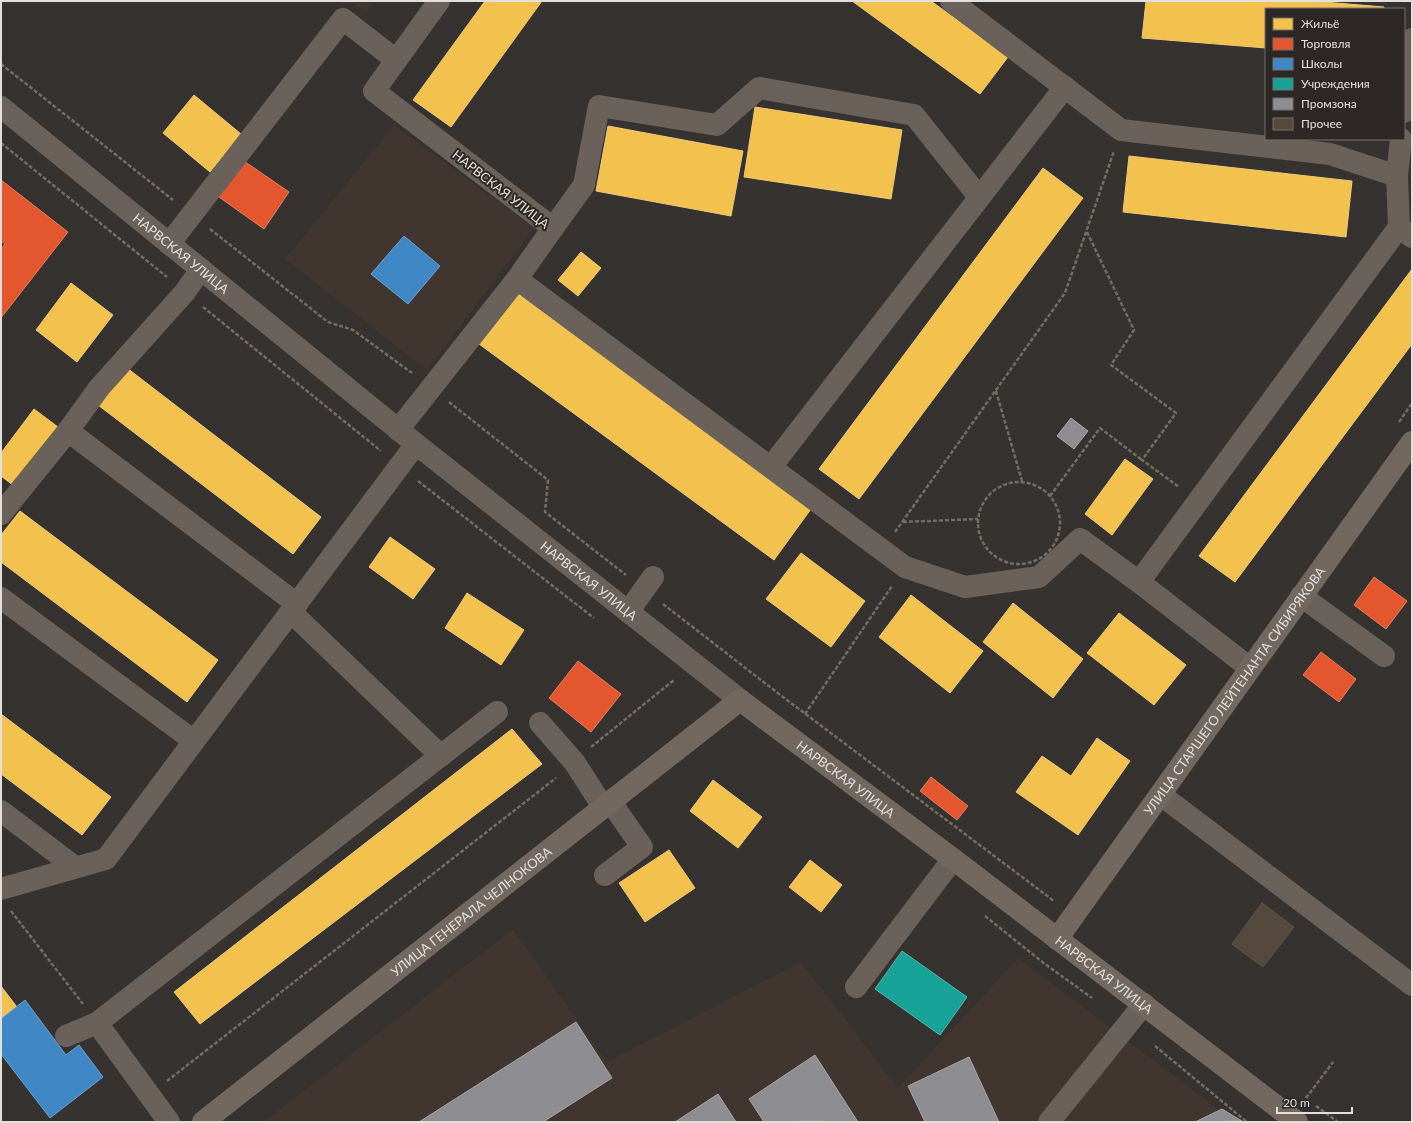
<svg xmlns="http://www.w3.org/2000/svg" width="1413" height="1123" viewBox="0 0 1413 1123" font-family="Lato,sans-serif">
	<style>
		.built { fill: #40362f }
		.homes { fill: #f2c14e; stroke: #edca79 }
		.shops { fill: #e4572e; stroke: #e38062 }
		.schools { fill: #3f88c5; stroke: #70a2cc }
		.public { fill: #17a398; stroke: #54b5ac }
		.industry { fill: #8d8d92; stroke: #a6a6a8 }
		.building { fill: #55493d; stroke: #585654 }
		.lines { fill: none; stroke-linecap: round; stroke-linejoin: round }
		.path { stroke: #726d68; stroke-width: 2.5; stroke-dasharray: 4 2; stroke-linecap: butt }
		.minor { stroke: #69615a; stroke-width: 22 }
		.major { stroke: #736860; stroke-width: 22 }
		.labels { text-anchor: middle; dominant-baseline: central; stroke-width: 4; stroke-linejoin: round; paint-order: stroke }
		.street-label { font-size: 13px; fill: #e2dfdc; stroke: #2d2825 }
	</style>
	<rect width="100%" height="100%" fill="#353230"/>
	<!-- built -->
	<path class="built" d="M337,1H375L367,12L354,4H341Z
		M394,125L534,228L427,370L285,259Z
		M513,929L607,1062L801,962L898,1088L1018,958L1235,1122H264Z"/>
	<!-- homes -->
	<path class="homes" d="M485,1H542L451,127L413,100Z
		M852,1H931L1008,57L980,94Z
		M1146,1H1312L1384,7V9H1266V48L1142,38Z
		M194,95L241,134L210,172L163,133Z
		M755,107L902,130L891,199L744,177Z
		M608,126L743,151L731,216L596,191Z
		M1129,156L1352,181L1346,237L1123,212Z
		M1043,168L1083,198L859,499L819,469Z
		M581,252L601,268L578,296L558,280Z
		M1412,269V344L1235,582L1199,556Z
		M71,283L113,315L77,362L36,330Z
		M517,293L811,509L774,560L479,344Z
		M127,368L321,517L293,554L98,405Z
		M34,409L62,430L18,489L1,476V453Z
		M1125,459L1153,479L1112,535L1085,514Z
		M20,511L218,660L187,702L1,562V535Z
		M390,537L435,569L413,599L369,567Z
		M801,553L865,601L831,647L766,599Z
		M467,593L524,630L501,665L445,628Z
		M911,595L983,651L950,693L879,637Z
		M1013,603L1083,659L1053,698L983,642Z
		M1119,613L1186,665L1154,705L1087,653Z
		M1,714L111,797L82,835L1,774Z
		M512,729L542,764L200,1024L174,992Z
		M1097,738L1130,761L1078,835L1016,792L1042,756L1071,776Z
		M713,780L762,817L738,848L690,811Z
		M669,850L695,888L645,922L619,883Z
		M810,860L842,885L821,912L789,887Z
		M1,986L17,1007L1,1019Z"/>
	<!-- shops -->
	<path class="shops" d="M244,161L289,192L264,229L219,197Z
		M1,180L68,232L1,318V249L5,244L1,241Z
		M1374,577L1407,601L1386,629L1354,605Z
		M1321,652L1356,679L1339,702L1303,675Z
		M578,661L621,694L591,732L549,698Z
		M931,777L968,806L957,820L920,791Z"/>
	<!-- schools -->
	<path class="schools" d="M404,236L440,266L408,304L371,274Z
		M25,1000L66,1055L79,1045L103,1077L50,1118L1,1054V1019Z"/>
	<!-- public -->
	<path class="public" d="M902,951L967,997L940,1035L875,989Z"/>
	<!-- industry -->
	<path class="industry" d="M1071,418L1088,431L1074,449L1057,436Z
		M576,1022L612,1078L543,1122H419Z
		M815,1055L858,1122H823L822,1121L764,1122L749,1099Z
		M969,1057L999,1122H925L908,1086Z
		M718,1094L736,1122H675Z
		M1222,1109L1242,1121L1195,1122Z"/>
	<!-- building -->
	<path class="building" d="M1262,903L1294,927L1263,967L1232,944Z"/>
	<g class="lines">
		<!-- path -->
		<path class="path" d="M1,64L173,200
			M1,143L167,277
			M210,229L328,322L353,330L412,373
			M1087,232L1134,330L1111,365L1176,413L1142,460L1179,487
			M203,307L381,451
			M996,391L1022,481
			M449,402L548,480L545,512L626,575
			M1399,422L1412,403
			M418,481L594,618
			M978 523a41 41 0 1 1 82 0a41 41 0 1 1-82 0Z
			M1050,496L1100,428L1142,460
			M903,522L978,519
			M895,532L1065,293L1114,151
			M663,604L779,694L1054,901
			M805,714L892,586
			M591,747L674,680
			M11,911L83,1004
			M985,916L1041,961L1092,998
			M1155,1046L1247,1122
			M167,1081L556,778
			M1306,1098L1333,1062
			M1316,1106L1338,1122"/>
		<!-- minor -->
		<g class="minor">
			<path d="M951,1L1121,130L1330,154L1397,176"/>
			<path id="s1" d="M1,107L416,444L740,700"/>
			<path d="M1404,112L1412,39"/>
			<path d="M1401,139L1397,176L1399,227L1412,237"/>
			<path d="M553,228L584,185L599,106L717,125L759,88L914,115L979,197"/>
			<path d="M169,244L343,19L396,60"/>
			<path d="M201,269L185,292L99,388L68,431L297,604"/>
			<path d="M517,279L905,567L965,587L1039,577L1080,539L1139,582"/>
			<path d="M398,430L517,279L553,228L374,91L439,1"/>
			<path d="M771,467L1065,87"/>
			<path d="M1,514L68,431"/>
			<path d="M1301,596L1384,656"/>
			<path d="M1,598L194,741"/>
			<path d="M291,612L441,756"/>
			<path d="M628,612L653,577"/>
			<path d="M1250,668L1139,582L1399,227"/>
			<path d="M540,723L575,763L603,807"/>
			<path d="M1161,795L1412,985"/>
			<path d="M1,811L75,867"/>
			<path d="M605,875L642,847L610,801"/>
			<path d="M1,889L106,859L416,444"/>
			<path d="M856,987L953,859"/>
			<path d="M66,1036L97,1023"/>
			<path d="M169,1122L97,1023L497,712"/>
			<path d="M1049,1122L1144,1004"/>
		</g>
		<!-- major -->
		<g class="major">
			<path id="s2" d="M1057,939L1412,442"/>
			<path id="s3" d="M203,1122L740,700L953,859L1297,1122"/>
		</g>
	</g>
	<g class="labels">
		<!-- street labels -->
		<g class="street-label">
			<text transform="translate(501 189) rotate(38)">НАРВСКАЯ УЛИЦА</text>
			<text stroke="none"><textPath href="#s1" startOffset="232">НАРВСКАЯ УЛИЦА</textPath></text>
			<text stroke="none"><textPath href="#s1" startOffset="755">НАРВСКАЯ УЛИЦА</textPath></text>
			<text stroke="none"><textPath href="#s2" startOffset="305">УЛИЦА СТАРШЕГО ЛЕЙТЕНАНТА СИБИРЯКОВА</textPath></text>
			<text stroke="none"><textPath href="#s3" startOffset="815">НАРВСКАЯ УЛИЦА</textPath></text>
			<text stroke="none"><textPath href="#s3" startOffset="341">УЛИЦА ГЕНЕРАЛА ЧЕЛНОКОВА</textPath></text>
			<text stroke="none"><textPath href="#s3" startOffset="1139">НАРВСКАЯ УЛИЦА</textPath></text>
		</g>
	</g>
	<!-- border -->
	<rect width="1413" height="1123" fill="none" stroke="#e2dfdc" stroke-width="4"/>
	<!-- legend -->
	<rect x="1265" y="8" width="140" height="132" fill="#2d2825" stroke="#75716e"/>
	<rect x="1273" y="18" width="20" height="12" fill="#f2c14e" stroke="#75716e"/>
	<text x="1301" y="28" font-size="12" fill="#e2dfdc">Жильё</text>
	<rect x="1273" y="38" width="20" height="12" fill="#e4572e" stroke="#75716e"/>
	<text x="1301" y="48" font-size="12" fill="#e2dfdc">Торговля</text>
	<rect x="1273" y="58" width="20" height="12" fill="#3f88c5" stroke="#75716e"/>
	<text x="1301" y="68" font-size="12" fill="#e2dfdc">Школы</text>
	<rect x="1273" y="78" width="20" height="12" fill="#17a398" stroke="#75716e"/>
	<text x="1301" y="88" font-size="12" fill="#e2dfdc">Учреждения</text>
	<rect x="1273" y="98" width="20" height="12" fill="#8d8d92" stroke="#75716e"/>
	<text x="1301" y="108" font-size="12" fill="#e2dfdc">Промзона</text>
	<rect x="1273" y="118" width="20" height="12" fill="#55493d" stroke="#75716e"/>
	<text x="1301" y="128" font-size="12" fill="#e2dfdc">Прочее</text>
	<!-- scale -->
	<path d="M1277 1107v6h75v-6" fill="none" stroke="#e2dfdc" stroke-width="2"/>
	<text x="1283" y="1107" font-size="12" fill="#e2dfdc" stroke="#2d2825" stroke-width="3" paint-order="stroke">20 m</text>
</svg>
